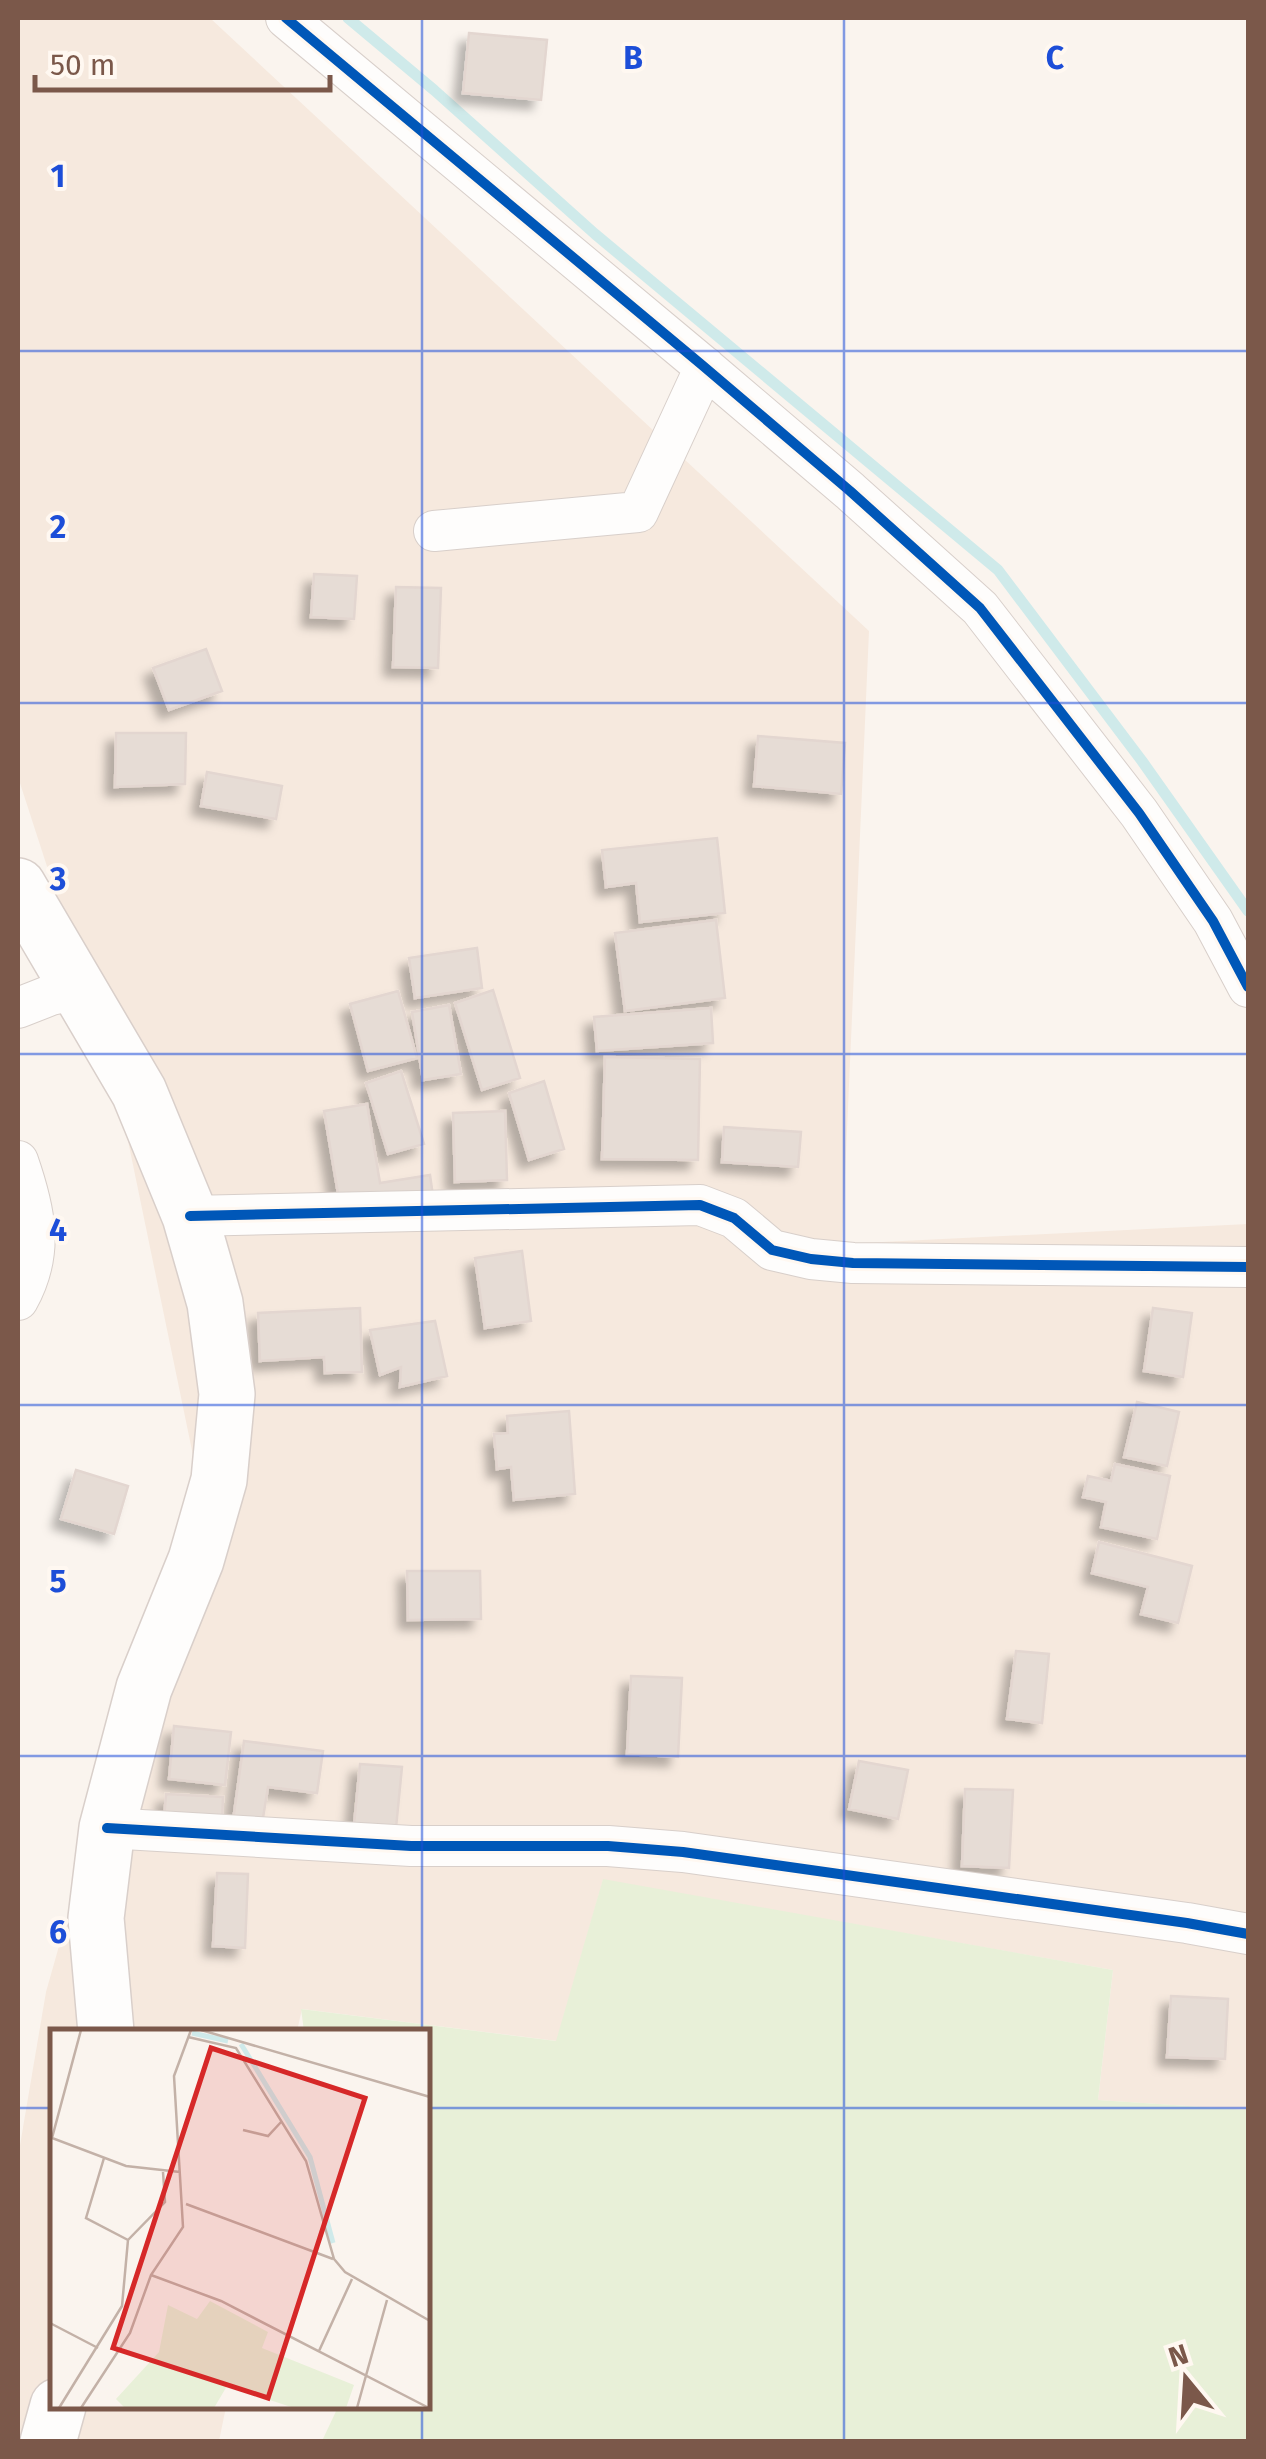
<svg xmlns="http://www.w3.org/2000/svg" width="1266" height="2459" viewBox="0 0 1266 2459" font-family="'Fira Sans',sans-serif">
	<style>
		.residential { fill: #f6e9de }
		.green { fill: #e8f0d8 }
		.lines { fill: none; stroke-linecap: round; stroke-linejoin: round }
		.stream { stroke: #cfeaea; stroke-width: 11 }
		.building { fill: #e6dcd5; stroke: #e3d6d0; stroke-width: 2.5; filter: url(#shadow) }
		.minor-casing { stroke: #d8cfca; stroke-width: 42 }
		.secondary-casing { stroke: #d9cfca; stroke-width: 58 }
		.minor { stroke: #fefdfc; stroke-width: 40 }
		.secondary { stroke: #fefdfc; stroke-width: 55 }
		.cycleway-casing { stroke: #fff8f1; stroke-width: 16 }
		.cycleway { stroke: #0057b8; stroke-width: 10 }
		.grid { fill: none; stroke: #1d4ed8; stroke-width: 2.5; stroke-opacity: 0.55 }
		.inset-river { fill: none; stroke: #cfeaea; stroke-width: 5 }
		.inset-road { fill: none; stroke: #c3b1a7; stroke-width: 2.5 }
		.view { fill: #d62828; fill-opacity: 0.15; stroke: #d62828; stroke-width: 5 }
		.inset-edge { fill: none; stroke: #7b584a; stroke-width: 5 }
		.grid-label { font-size: 32px; text-anchor: middle; font-weight: bold; fill: #1d4ed8; stroke: #fff8f1; stroke-width: 8; stroke-linejoin: round; paint-order: stroke }
	</style>
	<defs>
		<filter id="shadow"><feDropShadow dx="-9" dy="9" stdDeviation="5" flood-color="#0004"/></filter>
	</defs>
	<rect width="100%" height="100%" fill="#faf4ee"/>
	<!-- residential -->
	<path class="residential" d="M18,18H210L869,631L842,1244L1248,1224V2110L1098,2100L1113,1970L603,1880L557,2041L302,2009L297,2031L52,2032V2406L226,2407L219,2441H18V2157L46,1992L195,1465L114,1073L18,777Z"/>
	<!-- green -->
	<path class="green" d="M603,1879L1113,1970L1098,2100L1248,2110V2441H322L338,2407L428,2406V2032L304,2031L301,2009L556,2041Z"/>
	<g class="lines">
		<!-- stream -->
		<path class="stream" d="M348,18L434,90L595,234L998,570L1142,761L1248,911"/>
	</g>
	<!-- building -->
	<path class="building" d="M469,33L547,40L541,100L463,93Z
		M314,574L357,576L354,619L311,617Z
		M396,587L441,588L438,668L393,667Z
		M206,649L222,691L169,710L153,668Z
		M116,733H186L185,784L115,787Z
		M758,736L845,743L841,794L754,786Z
		M207,772L282,786L276,819L201,806Z
		M717,838L725,913L640,922L636,883L606,887L602,850Z
		M716,920L725,998L625,1011L615,933Z
		M477,948L482,988L415,998L409,958Z
		M493,990L520,1078L482,1090L455,1003Z
		M398,991L417,1058L368,1071L350,1004Z
		M449,1005L461,1074L423,1080L412,1012Z
		M711,1008L713,1043L597,1051L594,1017Z
		M605,1057L700,1059L698,1160L602,1159Z
		M401,1071L424,1144L388,1154L366,1083Z
		M544,1081L564,1149L529,1160L509,1093Z
		M367,1104L380,1183L430,1175L433,1196L341,1211L324,1111Z
		M505,1111L507,1180L455,1182L453,1113Z
		M724,1127L801,1132L798,1167L722,1162Z
		M522,1251L531,1321L485,1328L475,1258Z
		M360,1308L362,1372L325,1373L324,1357L260,1361L258,1313Z
		M1153,1308L1192,1313L1183,1377L1144,1371Z
		M435,1321L447,1376L400,1387L401,1367L380,1375L370,1330Z
		M1137,1402L1179,1412L1167,1466L1124,1457Z
		M569,1411L575,1494L514,1500L511,1467L497,1469L494,1434L508,1433L507,1416Z
		M1115,1464L1170,1476L1157,1539L1101,1527L1106,1502L1083,1497L1088,1476L1111,1481Z
		M76,1470L128,1486L114,1534L61,1519Z
		M1099,1542L1192,1566L1178,1623L1141,1614L1148,1587L1092,1573Z
		M407,1571H480L481,1619L408,1620Z
		M1016,1651L1049,1654L1042,1723L1007,1719Z
		M631,1676L682,1678L678,1757L627,1754Z
		M174,1726L231,1732L225,1785L169,1779Z
		M244,1741L323,1751L317,1793L268,1787L262,1824L233,1821Z
		M859,1761L908,1770L898,1819L849,1809Z
		M360,1764L402,1767L396,1828L354,1825Z
		M965,1789L1013,1790L1009,1868L962,1866Z
		M166,1794L223,1797L222,1824L164,1821Z
		M217,1873L248,1874L245,1948L213,1946Z
		M1171,1996L1228,1999L1225,2059L1167,2057Z"/>
	<g class="lines">
		<defs>
			<path id="minor" d="M286,18L702,365L850,491L980,608L1139,813L1213,921L1248,987
				M434,531L638,512L705,367
				M18,1008L51,995L78,989
				M18,1161C35,1210 45,1252 18,1300
				M190,1216L700,1205L734,1218L772,1250L811,1259L853,1263L1248,1267
				M107,1828L411,1846H608L683,1852L1187,1923L1248,1934"/>
			<path id="secondary" d="M18,886L139,1092L190,1216L215,1303L227,1394L219,1480L196,1560L144,1688L107,1828L96,1918L106,2032
				M48,2442L58,2406"/>
		</defs>
		<!-- minor casing -->
		<use href="#minor" class="minor-casing"/>
		<!-- secondary casing -->
		<use href="#secondary" class="secondary-casing"/>
		<!-- minor -->
		<use href="#minor" class="minor"/>
		<!-- secondary -->
		<use href="#secondary" class="secondary"/>
		<defs>
			<path id="cycleway" d="M286,18L702,365L850,491L980,608L1139,813L1213,921L1248,987
				M190,1216L700,1205L734,1218L772,1250L811,1259L853,1263L1248,1267
				M107,1828L411,1846H608L683,1852L1187,1923L1248,1934"/>
		</defs>
		<!-- cycleway casing -->
		<use href="#cycleway" class="cycleway-casing"/>
		<!-- cycleway -->
		<use href="#cycleway" class="cycleway"/>
	</g>
	<!-- grid -->
	<path class="grid" d="M422,18V2032M844,18V2442M18,351H1248M18,703H1248M18,1054H1248M18,1405H1248M18,1756H1248M18,2108H52M428,2108H1248M422,2406V2442"/>
	<!-- overview -->
	<g transform="translate(50 2029)">
		<rect width="380" height="380" fill="#faf4ee"/>
		<path d="M160,272L218,303L212,319L304,356L296,379H244L177,357L164,379H75L66,370L109,323L118,276L147,290Z" fill="#e8f0d8"/>
		<path class="inset-river" d="M142,4L178,12M191,15L260,128L283,214"/>
		<path class="inset-road" d="M31,1L2,109L76,137L130,143M151,1L380,68M138,8L186,19L256,132L284,230L295,243L380,292M193,101L218,107L232,92M54,129L36,189L78,211M136,175L283,230M101,246L171,272L379,379M0,294L48,319M269,322L302,250M9,379L72,277L78,211L115,173L113,143M31,379L80,304L101,246L133,198L124,47L141,1M307,379L337,271"/>
		<path class="view" d="M161,19L315,69L218,369L63,319Z"/>
		<rect width="380" height="380" class="inset-edge"/>
	</g>
	<g class="grid-label">
		<text x="633" y="69">B</text>
		<text x="1055" y="69">C</text>
		<text x="58" y="187">1</text>
		<text x="58" y="538">2</text>
		<text x="58" y="890">3</text>
		<text x="58" y="1241">4</text>
		<text x="58" y="1592">5</text>
		<text x="58" y="1943">6</text>
	</g>
	<!-- border -->
	<rect width="1266" height="2459" fill="none" stroke="#7b584a" stroke-width="40"/>
	<!-- north arrow -->
	<g transform="translate(1186 2379) rotate(342)" stroke="#fff8f1" stroke-width="8" paint-order="stroke">
	<path d="M0-8L18 38L0 25L-18 38Z" fill="#7b584a"/>
	<text y="-15" font-size="28" font-weight="bold" text-anchor="middle" fill="#7b584a">N</text>
	</g>
	<!-- scale -->
	<path d="M35 75v15h295v-15" fill="none" stroke="#7b584a" stroke-width="5"/>
	<text x="50" y="75" font-size="30" fill="#7b584a" stroke="#fff8f1" stroke-width="8" paint-order="stroke">50 m</text>
</svg>
